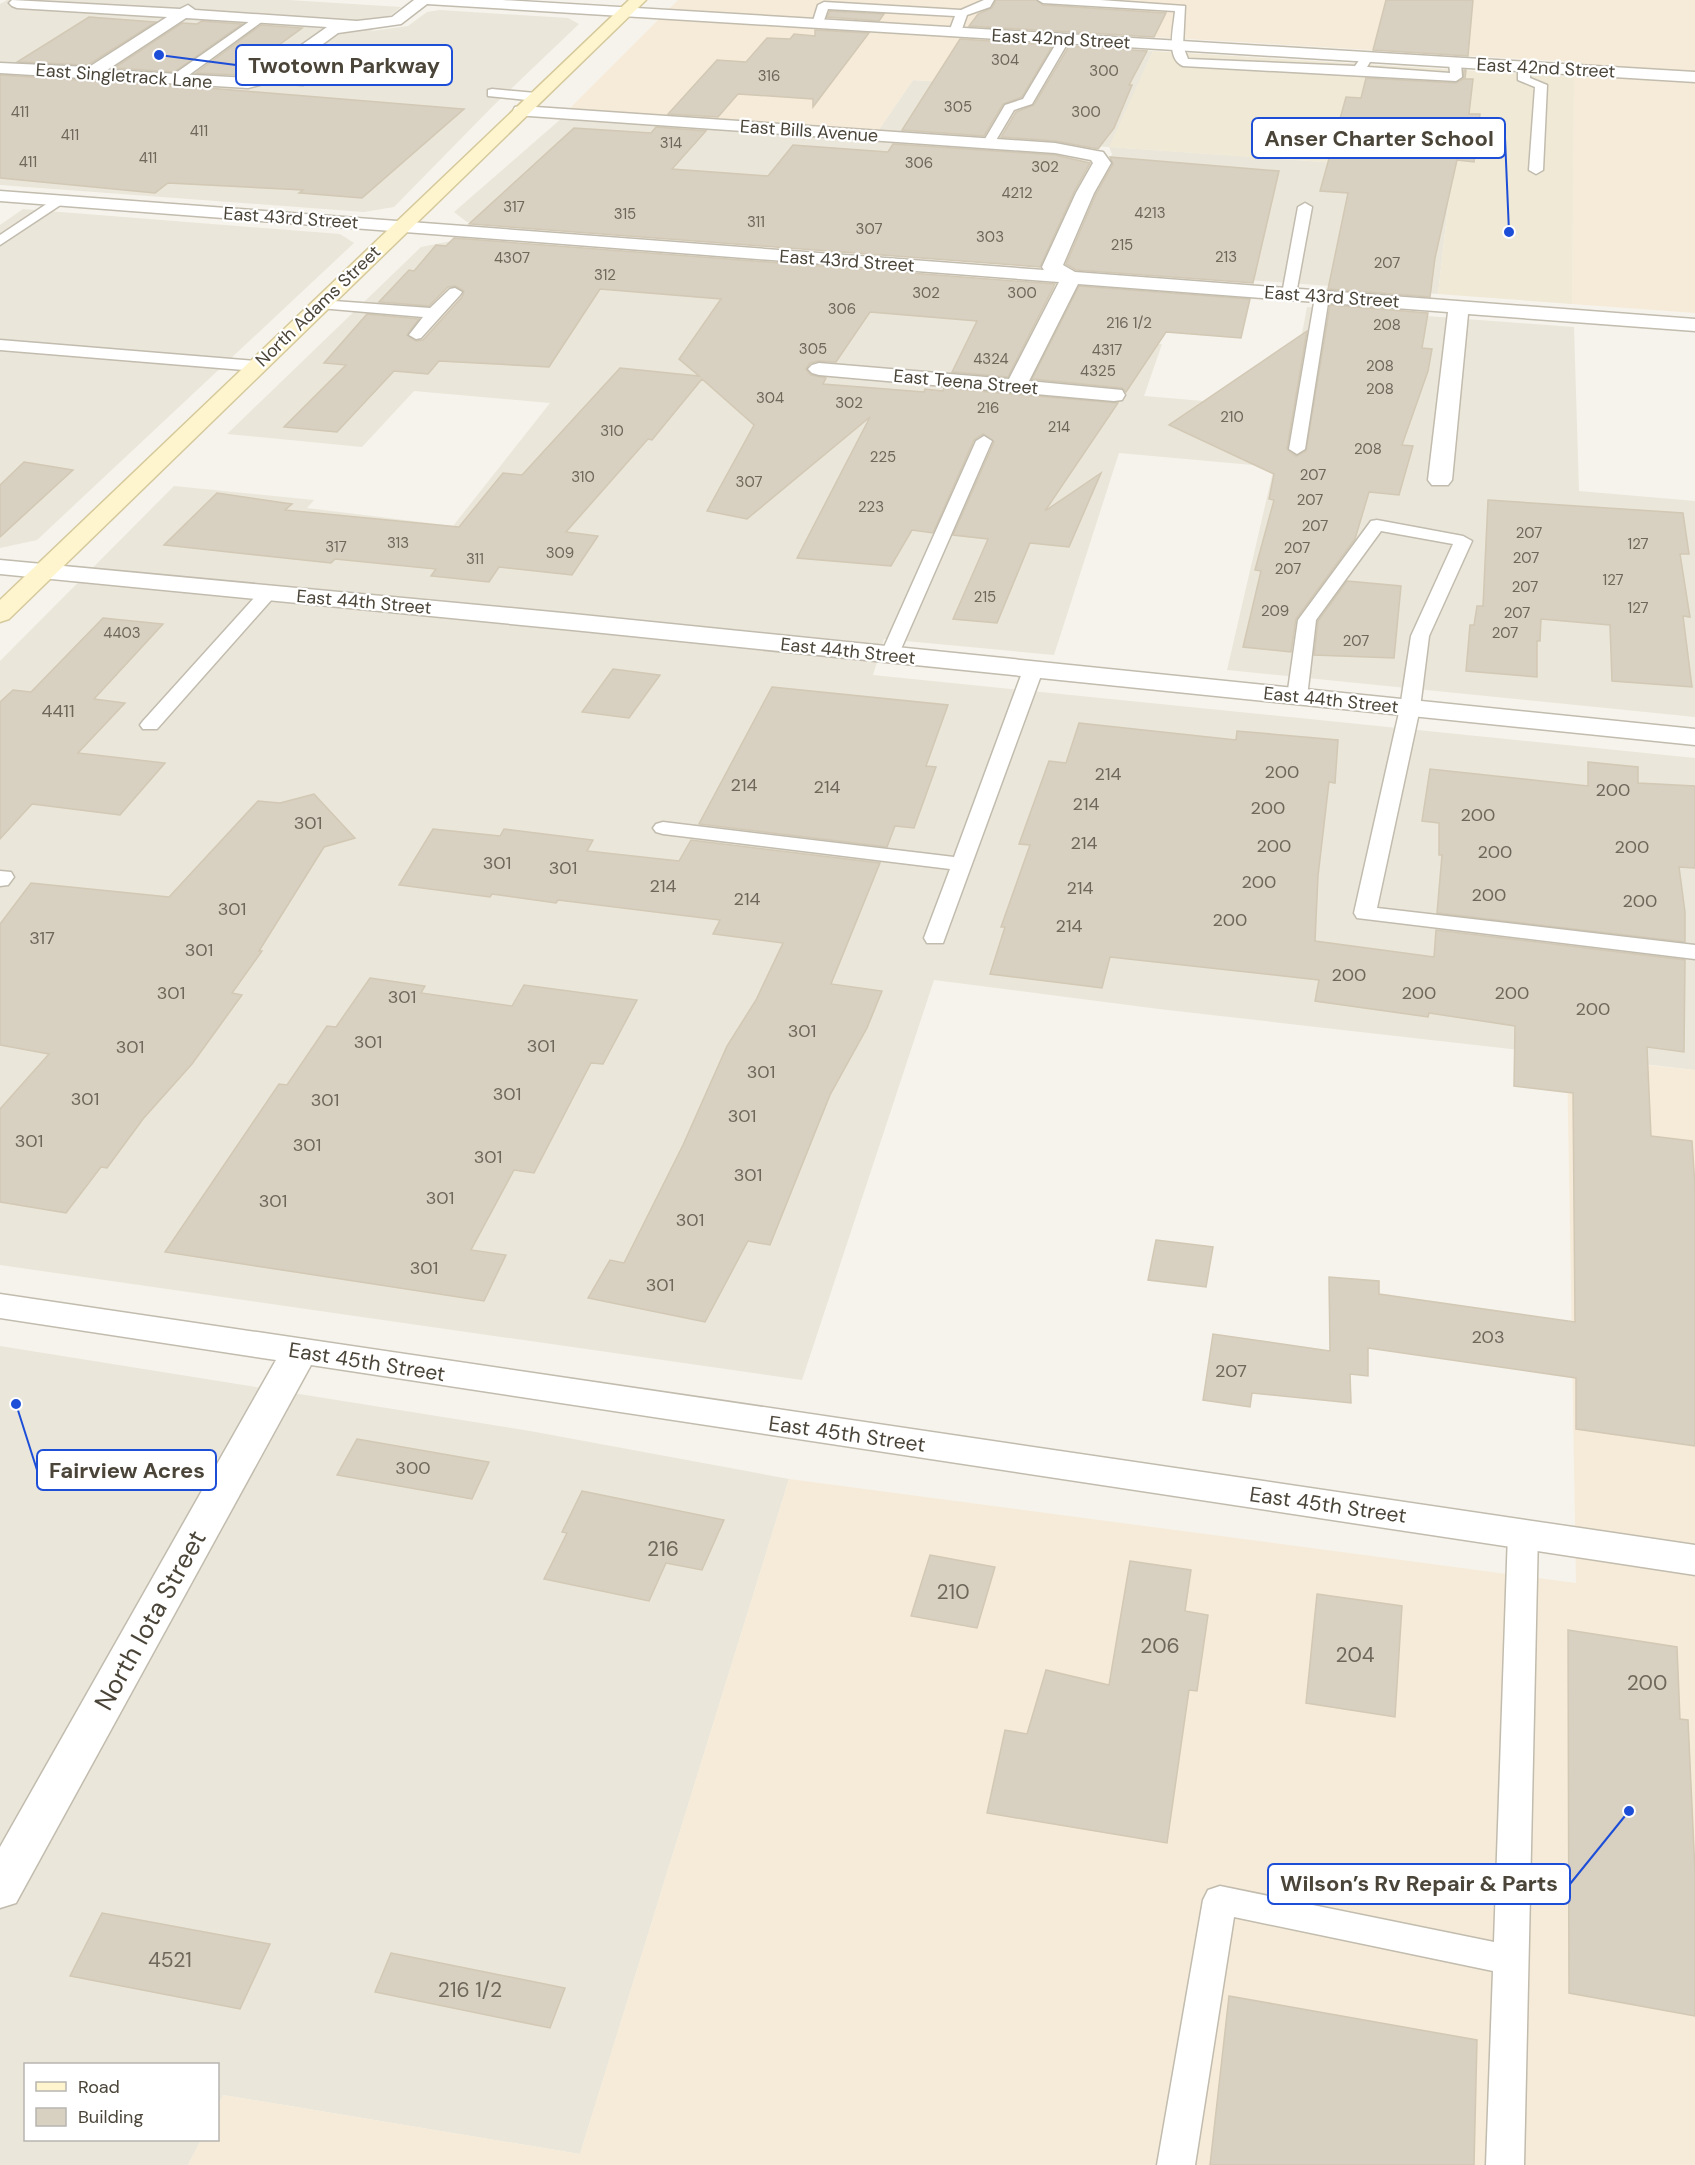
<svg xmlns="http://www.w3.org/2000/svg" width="1695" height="2165" viewBox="0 0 1695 2165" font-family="'DM Sans',sans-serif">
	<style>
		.residential { fill: #eae6da }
		.commercial { fill: #f6ebd8 }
		.education { fill: #efe9d6 }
		.building { fill: #d8d0c1; stroke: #d2c8b4; stroke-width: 1.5 }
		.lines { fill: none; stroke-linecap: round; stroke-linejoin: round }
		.lane-casing { stroke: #c2bcae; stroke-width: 3 }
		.street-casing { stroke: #c2bcae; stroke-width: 3 }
		.secondary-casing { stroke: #d5c99c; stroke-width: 3 }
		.lane { fill: #fff; fill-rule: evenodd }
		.street { fill: #fff; fill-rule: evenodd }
		.secondary { fill: #fef5ce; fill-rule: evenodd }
		.labels { text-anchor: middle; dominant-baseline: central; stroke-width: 4.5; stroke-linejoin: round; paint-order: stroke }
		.far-number-label { font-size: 15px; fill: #6e685b }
		.far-street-label { font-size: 18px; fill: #4b4539; stroke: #fff }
		.number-label { font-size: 18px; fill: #6e685b }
		.street-label { font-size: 21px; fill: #4b4539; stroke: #fff }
		.near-number-label { font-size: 21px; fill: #6e685b }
		.near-street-label { font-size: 26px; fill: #4b4539; stroke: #fff }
		.leader { fill: none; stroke: #1d4ed8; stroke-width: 2 }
		.callout-dot { fill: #1d4ed8; stroke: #fff; stroke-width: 2 }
		.callout { fill: #fff; stroke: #1d4ed8; stroke-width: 2 }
		.callout-label { font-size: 22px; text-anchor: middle; font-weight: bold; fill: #4b4539 }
	</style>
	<rect width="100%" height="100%" fill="#f6f3ec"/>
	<!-- residential -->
	<path class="residential" d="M7,0H288L401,7L371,31L408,26L427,12L440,10L568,18L579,24L493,106L394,207L364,212L0,185V4Z
		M1047,45L1153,51L1110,147L1452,171L1438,294L467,222L454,212L562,118L1057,152L1093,162L1069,214L1084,216L1112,154L1109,147L878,131L913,80L1022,87Z
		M23,209L340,234L354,243L37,540L0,548V225Z
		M451,241L1081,289L1060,335L1162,344L1144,396L1288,408L1307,307L1574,327L1579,491L1695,501V717L1227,670L1274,467L1119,453L1054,655L884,639L873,675L1695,758V1070L1159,1009L934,980L802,1380L0,1265V661L174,486L314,500L307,508L453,526L550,403L414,391L362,447L227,434L421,247Z
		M0,1346L530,1431L789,1479L580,2154L223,2095L218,2106V2064H26V2140H201L188,2165H0Z"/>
	<!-- commercial -->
	<path class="commercial" d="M678,0H1695V313L1572,304L1574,62L1054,31L1022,87L913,80L878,131L568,110Z
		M1567,1057L1695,1070V2165H188L201,2140H218V2106L223,2095L580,2154L789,1479L1576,1583Z"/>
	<!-- education -->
	<path class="education" d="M1153,51L1574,77L1572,304L1438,294L1452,171L1109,147Z"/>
	<!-- building -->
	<path class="building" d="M996,0H1036L1043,5L1166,13L1154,37L969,26L978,14L992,8Z
		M1386,0H1473L1468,56L1373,50Z
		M830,11L884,14L879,21L827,17Z
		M89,17L156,22L88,65L17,62Z
		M202,21L242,24L174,72L114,68L182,23L197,24Z
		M261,25L302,28L238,75L196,73Z
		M815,30L869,33L813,107V99L738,94L718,117L668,114L717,60L746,62L767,38L790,39L794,34L815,36Z
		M960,39L1053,45L1022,97L1003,104L984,136L902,130Z
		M1069,46L1147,51L1129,85H1132L1114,128L1098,149L1055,141L1001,137L1016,112L1034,105Z
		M1464,70H1466L1465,79H1473L1469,114H1480L1474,162L1457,160L1435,258L1430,297L1328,289L1348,193L1320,191L1346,97L1361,98L1366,78L1456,83L1463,79Z
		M0,75L220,89L464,109L362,198L299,193L303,190L168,183L155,193L0,178Z
		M656,127L706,131L672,169L768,176L793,145L888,152L893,144L1055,155L1090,163L1074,192L1040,267L469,224L574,128L651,133Z
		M1110,157L1279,171L1253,283L1076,270L1066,264L1096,194L1113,164Z
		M454,238L1055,284L1008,377L952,372L977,321L870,312L836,362L818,361L810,363L806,369L811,375L826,378L823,384L924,392L925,389L943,391L944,388L1118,403L1045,511L1101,473L1069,547L1030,543L997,623L953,619L988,539L953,535L994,442L983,434L974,440L933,533L912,530L891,566L797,558L870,417L747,519L707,511L754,425L702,379L652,440L648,439L566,532L598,536L572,575L499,567L489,582L431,576L436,569L335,559L331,563L164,545L217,493L292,504L285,510L459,527L503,473L522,475L620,368L699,376L679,359L721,299L600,289L549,367L439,361L428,374L394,371L337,432L284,427L346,365L324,363L367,314L419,319L407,335L416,341L423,340L462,297L464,291L455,286L448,287L429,306L379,302L409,270L414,271L436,245L446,246Z
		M1079,286L1250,299L1241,338L1166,332L1126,392L1122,388L1032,379Z
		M1330,305L1428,313L1422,348L1432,349L1428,371L1402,445L1413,446L1399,495L1369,492L1355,539L1296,619L1291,652L1243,647L1261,571L1255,570L1274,500L1269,499L1274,474L1169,425L1307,331L1287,449L1296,456L1306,451Z
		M24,462L73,470L0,537V485Z
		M1488,500L1683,513L1689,554H1680L1690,617L1683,616L1692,687L1612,681L1610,625L1541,619L1540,641H1537V677L1466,671L1470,625H1474L1477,606H1483Z
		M1347,581L1401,586L1394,658L1314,655L1318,621Z
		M103,618L163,624L94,699L125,703L78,753L165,763L120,815L32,804L0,839V702L13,690L31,692Z
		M613,669L660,675L629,718L582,712Z
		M772,687L948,705L926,766L936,767L914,828L895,826L887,847L699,824Z
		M1079,723L1236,740L1237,731L1338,740L1335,783L1329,782L1318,876L1315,941L1434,957L1436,930L1685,960L1684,1052L1647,1047L1651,1136L1692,1141L1695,1186V1446L1576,1429V1378L1368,1348V1376L1350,1374L1351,1403L1252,1393L1250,1407L1203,1400L1213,1334L1330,1351L1329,1277L1379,1281V1294L1575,1322L1573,1093L1514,1086L1515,1026L1429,1013L1428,1017L1315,1001L1319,980L1110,957L1102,988L990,974L1005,927H1001L1030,845L1019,844L1049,761L1066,763Z
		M1588,762L1638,767V783L1695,786V868L1679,867L1685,912V942L1437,913L1442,855H1439V823L1422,821L1430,769L1588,786Z
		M314,794L355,838L324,847L259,951H262L232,993L242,995L192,1064L143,1119L107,1168L101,1167L66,1213L0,1202V1109L49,1054L0,1045V924L31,883L169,897L258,801L280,803Z
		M433,829L500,836L504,829L593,840L587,851L679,861L691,840L880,863L831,984L882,991L867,1028L830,1095L770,1245L748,1241L705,1322L588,1298L610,1260L624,1263L683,1145L727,1046L756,1000L783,943L713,934L720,920L558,900L556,903L492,894L490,897L399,885Z
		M370,978L425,986L421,993L512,1006L524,985L637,1000L603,1064L591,1063L534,1173L514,1170L471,1250L506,1255L484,1301L165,1252L279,1084L287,1085L327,1026L336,1027Z
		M1156,1240L1213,1247L1206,1287L1148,1280Z
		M357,1439L489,1462L472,1499L337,1475Z
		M582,1491L724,1520L702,1570L666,1563L649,1601L544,1579L567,1533L562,1532Z
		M930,1555L995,1567L977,1628L911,1616Z
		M1130,1561L1191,1570L1185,1611L1208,1615L1197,1691L1189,1690L1167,1843L987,1813L1005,1730L1027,1734L1046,1670L1109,1685Z
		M1317,1594L1402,1606L1395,1717L1306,1703Z
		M1568,1630L1677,1647L1680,1719L1688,1720L1695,1872V2016L1569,1993Z
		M102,1913L270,1944L240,2009L70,1976Z
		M391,1953L565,1988L550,2028L375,1992Z
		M1229,1996L1477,2040L1474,2165H1210Z"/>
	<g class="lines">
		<defs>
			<path id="lane" d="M984,0H994L990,7L967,15L961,32L955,35L949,32L955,16L828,9L822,26L812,24L818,5L824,2L961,10Z
				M1038,0H1100L1185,6L1183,46L1188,59L1355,66L1363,55L1367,54L1373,57L1367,67L1450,73L1449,62L1455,58L1461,62L1462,77L1456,81L1183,66C1165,59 1174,26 1175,11L1043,3Z
				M257,16L267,18L178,83H170V77Z
				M1060,37L1070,39L1032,104L1014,110L992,147H984L982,144L1005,105L1023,99Z
				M1524,62L1530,66V78L1547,85L1543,170L1536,174L1529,170L1535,87L1518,80V66Z
				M265,75L303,77L309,81L303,85L261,82L259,79Z
				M492,89L536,93L542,97L536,101L488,96V90Z
				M57,197L64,201L62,204L0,245V235Z
				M1305,203L1312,207L1296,294L1289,298L1282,294L1298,207Z
				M455,288L462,292L460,295L421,338L416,339L409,335L423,317L320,308L313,304L320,300L430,308L450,289Z
				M1322,293L1329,297L1305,449L1297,454L1289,449L1315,297Z
				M0,340L256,361L264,366L256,371L0,350Z
				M984,436L992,441L898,656L889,662L882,660L880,656L976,441Z
				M1377,520L1463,536L1472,541L1429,636L1420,708L1377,908L1695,945V959L1357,918L1354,913L1400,708L1411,636L1453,544L1381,531L1316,620L1307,697L1297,703L1287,697L1298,620L1371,521Z
				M268,588L277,593L274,597L157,729H143L140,725L143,721L262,589Z
				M1033,664L1043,670L943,943H927L924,938L950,869L663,834L656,832L653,828L656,824L663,822L954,857L1023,670Z
				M0,871L11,872L14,877L8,885L0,886Z
				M1523,1522L1533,1526L1538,1533L1524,2165H1486L1493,1971L1234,1917L1195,2165H1157L1203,1900L1208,1890L1220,1886L1494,1942L1508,1533L1513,1526Z"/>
			<path id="street" d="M12,0L180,9L188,5L195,10L357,21L392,17L414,0H502L1695,72V82L427,4L401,24L338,33L271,82L248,88L0,73V63L89,67L167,17L17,8L12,6L9,3ZM186,18L327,27L259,75L248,78L107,70Z
				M521,106L1055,143L1097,151L1103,152L1111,163L1094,193L1063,265L1075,272L1695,319V331L1468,314L1452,480L1448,485H1432L1428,480L1448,312L1078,284L1029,381L1122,390L1125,395L1122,400L1114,401L819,375L812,373L808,369L812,365L819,363L1009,379L1059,282L0,201V191L1044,270L1042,267L1076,193L1093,163L1091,160L1055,153L515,115L513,111L515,107Z
				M0,560L573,614L1695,729V745L573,630L0,574Z
				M0,1294L1695,1545V1575L311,1365L16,1903L0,1908V1847L276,1360L0,1318Z"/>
			<path id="secondary" d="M629,0H646L9,619L0,622V600Z"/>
		</defs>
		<!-- lane casing -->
		<use href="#lane" class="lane-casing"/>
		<!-- street casing -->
		<use href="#street" class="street-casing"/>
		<!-- secondary casing -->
		<use href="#secondary" class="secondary-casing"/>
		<!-- lane -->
		<use href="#lane" class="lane"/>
		<!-- street -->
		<use href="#street" class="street"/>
		<!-- secondary -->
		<use href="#secondary" class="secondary"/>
	</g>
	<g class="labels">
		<!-- far-number labels -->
		<g class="far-number-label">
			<text x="1005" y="60">304</text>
			<text x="1104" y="71">300</text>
			<text x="769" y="76">316</text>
			<text x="958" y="107">305</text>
			<text x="20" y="112">411</text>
			<text x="1086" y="112">300</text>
			<text x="199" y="131">411</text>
			<text x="70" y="135">411</text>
			<text x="671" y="143">314</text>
			<text x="148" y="158">411</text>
			<text x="28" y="162">411</text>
			<text x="919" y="163">306</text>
			<text x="1045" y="167">302</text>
			<text x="1017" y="193">4212</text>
			<text x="514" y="207">317</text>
			<text x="1150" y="213">4213</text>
			<text x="625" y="214">315</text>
			<text x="756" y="222">311</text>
			<text x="869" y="229">307</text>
			<text x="990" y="237">303</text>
			<text x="1122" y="245">215</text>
			<text x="1226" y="257">213</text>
			<text x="512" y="258">4307</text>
			<text x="1387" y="263">207</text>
			<text x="605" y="275">312</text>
			<text x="926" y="293">302</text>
			<text x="1022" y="293">300</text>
			<text x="842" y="309">306</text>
			<text x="1129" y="323">216 1/2</text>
			<text x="1387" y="325">208</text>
			<text x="813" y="349">305</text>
			<text x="1107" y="350">4317</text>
			<text x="991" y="359">4324</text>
			<text x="1380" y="366">208</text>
			<text x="1098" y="371">4325</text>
			<text x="1380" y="389">208</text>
			<text x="770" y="398">304</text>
			<text x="849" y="403">302</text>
			<text x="988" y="408">216</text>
			<text x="1232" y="417">210</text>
			<text x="1059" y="427">214</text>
			<text x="612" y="431">310</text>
			<text x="1368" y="449">208</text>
			<text x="883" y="457">225</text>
			<text x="1313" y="475">207</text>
			<text x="583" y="477">310</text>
			<text x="749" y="482">307</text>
			<text x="1310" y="500">207</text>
			<text x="871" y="507">223</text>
			<text x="1315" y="526">207</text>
			<text x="1529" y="533">207</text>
			<text x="398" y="543">313</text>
			<text x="1638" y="544">127</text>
			<text x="336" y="547">317</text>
			<text x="1297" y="548">207</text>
			<text x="560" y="553">309</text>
			<text x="1526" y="558">207</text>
			<text x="475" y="559">311</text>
			<text x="1288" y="569">207</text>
			<text x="1613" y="580">127</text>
			<text x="1525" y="587">207</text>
			<text x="985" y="597">215</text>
			<text x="1638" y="608">127</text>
			<text x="1275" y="611">209</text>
			<text x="1517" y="613">207</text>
			<text x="122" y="633">4403</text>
			<text x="1505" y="633">207</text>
			<text x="1356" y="641">207</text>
		</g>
		<!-- far-street labels -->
		<g class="far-street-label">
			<text transform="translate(1061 39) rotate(3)">East 42nd Street</text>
			<text transform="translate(1546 68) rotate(3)">East 42nd Street</text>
			<text transform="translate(124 76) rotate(4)">East Singletrack Lane</text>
			<text transform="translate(809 131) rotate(4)">East Bills Avenue</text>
			<text transform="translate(291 218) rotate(4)">East 43rd Street</text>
			<text transform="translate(847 261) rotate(4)">East 43rd Street</text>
			<text transform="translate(1332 297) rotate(4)">East 43rd Street</text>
			<text transform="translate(318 306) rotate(-44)">North Adams Street</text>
			<text transform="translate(966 382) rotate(5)">East Teena Street</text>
			<text transform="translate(364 602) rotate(5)">East 44th Street</text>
			<text transform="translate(848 651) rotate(6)">East 44th Street</text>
			<text transform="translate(1331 700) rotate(6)">East 44th Street</text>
		</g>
		<!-- number labels -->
		<g class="number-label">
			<text x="58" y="711">4411</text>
			<text x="1282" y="772">200</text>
			<text x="1108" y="774">214</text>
			<text x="744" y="785">214</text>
			<text x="827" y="787">214</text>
			<text x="1613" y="790">200</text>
			<text x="1086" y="804">214</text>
			<text x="1268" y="808">200</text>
			<text x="1478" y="815">200</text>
			<text x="308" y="823">301</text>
			<text x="1084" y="843">214</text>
			<text x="1274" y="846">200</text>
			<text x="1632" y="847">200</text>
			<text x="1495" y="852">200</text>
			<text x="497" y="863">301</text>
			<text x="563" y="868">301</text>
			<text x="1259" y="882">200</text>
			<text x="663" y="886">214</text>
			<text x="1080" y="888">214</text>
			<text x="1489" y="895">200</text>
			<text x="747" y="899">214</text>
			<text x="1640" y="901">200</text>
			<text x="232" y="909">301</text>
			<text x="1230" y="920">200</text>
			<text x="1069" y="926">214</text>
			<text x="42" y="938">317</text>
			<text x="199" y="950">301</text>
			<text x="1349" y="975">200</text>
			<text x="171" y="993">301</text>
			<text x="1419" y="993">200</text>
			<text x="1512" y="993">200</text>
			<text x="402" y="997">301</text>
			<text x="1593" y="1009">200</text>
			<text x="802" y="1031">301</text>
			<text x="368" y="1042">301</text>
			<text x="541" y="1046">301</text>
			<text x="130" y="1047">301</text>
			<text x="761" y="1072">301</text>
			<text x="507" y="1094">301</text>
			<text x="85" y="1099">301</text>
			<text x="325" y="1100">301</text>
			<text x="742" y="1116">301</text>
			<text x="29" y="1141">301</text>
			<text x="307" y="1145">301</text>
			<text x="488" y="1157">301</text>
			<text x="748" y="1175">301</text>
			<text x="440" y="1198">301</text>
			<text x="273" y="1201">301</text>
			<text x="690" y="1220">301</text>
			<text x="424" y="1268">301</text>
			<text x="660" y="1285">301</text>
			<text x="1488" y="1337">203</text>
			<text x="1231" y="1371">207</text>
			<text x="413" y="1468">300</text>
		</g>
		<!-- street labels -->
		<g class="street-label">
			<text transform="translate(367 1362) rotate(9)">East 45th Street</text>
			<text transform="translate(847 1434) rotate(8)">East 45th Street</text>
			<text transform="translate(1328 1505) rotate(8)">East 45th Street</text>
		</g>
		<!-- near-number labels -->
		<g class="near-number-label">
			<text x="663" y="1549">216</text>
			<text x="953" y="1592">210</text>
			<text x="1160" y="1646">206</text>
			<text x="1355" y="1655">204</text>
			<text x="1647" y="1683">200</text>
			<text x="170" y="1960">4521</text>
			<text x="470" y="1990">216 1/2</text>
		</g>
		<!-- near-street labels -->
		<g class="near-street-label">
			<text transform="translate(150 1620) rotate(-61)">North Iota Street</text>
		</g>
	</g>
	<!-- callouts -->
	<path class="leader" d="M159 55L236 65M1509 232L1505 138M16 1404L37 1470M1629 1811L1570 1884"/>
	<g class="callout-dot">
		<circle cx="159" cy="55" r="6"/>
		<circle cx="1509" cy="232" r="6"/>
		<circle cx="16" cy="1404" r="6"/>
		<circle cx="1629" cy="1811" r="6"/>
	</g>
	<g class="callout">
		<rect x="236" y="45" width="216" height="40" rx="6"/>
		<rect x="1252" y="118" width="253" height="40" rx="6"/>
		<rect x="37" y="1450" width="179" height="40" rx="6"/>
		<rect x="1268" y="1864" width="302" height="40" rx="6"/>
	</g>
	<g class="callout-label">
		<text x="344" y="73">Twotown Parkway</text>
		<text x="1379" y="146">Anser Charter School</text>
		<text x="127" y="1478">Fairview Acres</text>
		<text x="1419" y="1891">Wilson’s Rv Repair &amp; Parts</text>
	</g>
	<!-- legend -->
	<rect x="24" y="2063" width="195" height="78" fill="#ffffff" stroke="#b7b5b0" stroke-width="1.5"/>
	<rect x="36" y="2082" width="30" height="9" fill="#fef5ce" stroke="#b7b5b0" stroke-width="1.5"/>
	<text x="78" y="2093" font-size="18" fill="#4b4539">Road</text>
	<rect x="36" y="2108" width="30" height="18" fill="#d8d0c1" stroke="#b7b5b0" stroke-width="1.5"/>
	<text x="78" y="2123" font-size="18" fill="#4b4539">Building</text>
</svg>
